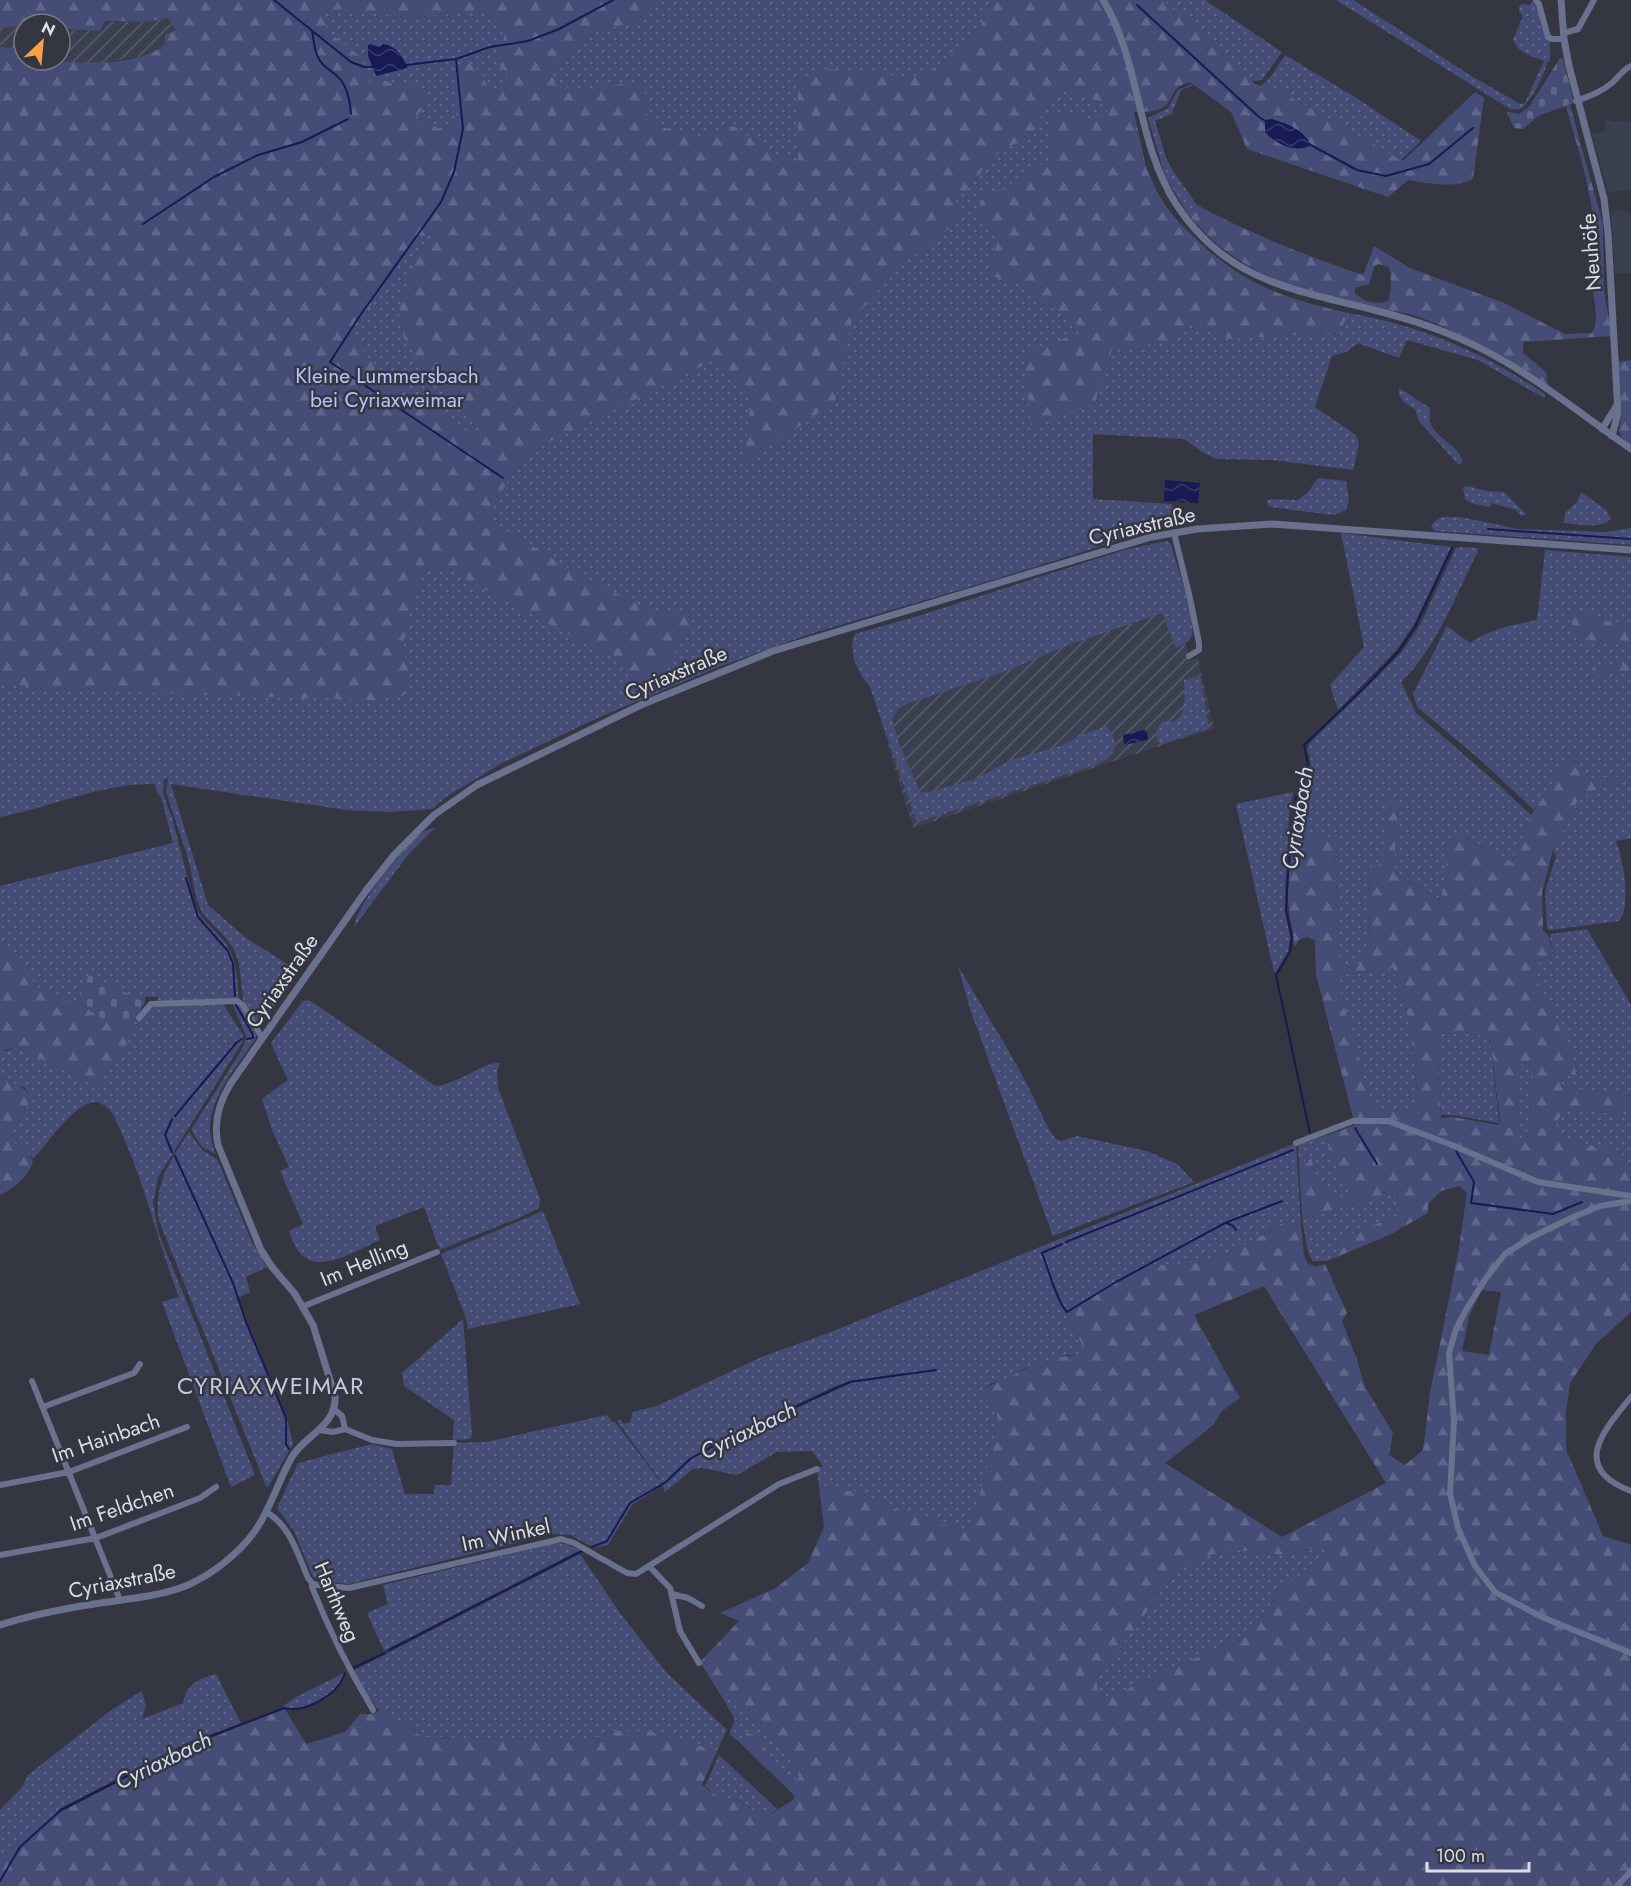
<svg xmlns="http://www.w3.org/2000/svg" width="1631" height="1886" viewBox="0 0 1631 1886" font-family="Jost,sans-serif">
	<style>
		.built { fill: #3b4051 }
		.industrial { fill: url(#industrial-furrows) }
		.green { fill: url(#green-dots); fill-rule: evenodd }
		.forest { fill: url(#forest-firs); fill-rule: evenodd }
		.cemetery { fill: url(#cemetery-stones) }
		.water { fill: url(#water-waves) }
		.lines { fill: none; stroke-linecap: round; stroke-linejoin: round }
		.stream { stroke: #171a53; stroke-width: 2 }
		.minor { stroke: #6a718e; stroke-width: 6 }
		.tertiary { stroke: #6a718e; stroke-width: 7 }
		.labels { text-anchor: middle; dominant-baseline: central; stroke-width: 5; stroke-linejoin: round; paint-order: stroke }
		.street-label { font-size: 21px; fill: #dcdee5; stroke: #343742 }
		.park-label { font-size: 21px; fill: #b6c3fa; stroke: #343742 }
		.water-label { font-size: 22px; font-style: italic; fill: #d6dbee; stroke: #343742 }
		.quarter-label { font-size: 24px; letter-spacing: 1.5px; fill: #c6cad8; stroke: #343742 }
	</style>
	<defs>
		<pattern id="industrial-furrows" width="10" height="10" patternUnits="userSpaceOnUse" patternTransform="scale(1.5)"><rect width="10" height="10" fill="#3b4051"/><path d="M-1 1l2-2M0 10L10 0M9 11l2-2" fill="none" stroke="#575b6a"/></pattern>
		<pattern id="green-dots" width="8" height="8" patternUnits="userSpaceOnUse" patternTransform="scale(1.5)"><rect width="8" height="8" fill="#454d76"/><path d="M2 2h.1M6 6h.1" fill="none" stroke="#5f6689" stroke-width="1.8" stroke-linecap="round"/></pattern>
		<pattern id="forest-firs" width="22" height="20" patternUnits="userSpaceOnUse" patternTransform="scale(1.5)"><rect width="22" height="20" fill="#454d76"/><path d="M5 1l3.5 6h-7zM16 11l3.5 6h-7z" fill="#5f6689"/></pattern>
		<pattern id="cemetery-stones" width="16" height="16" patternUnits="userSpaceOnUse" patternTransform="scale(1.5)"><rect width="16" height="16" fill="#454d76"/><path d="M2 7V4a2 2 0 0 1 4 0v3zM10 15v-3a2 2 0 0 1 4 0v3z" fill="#5f6689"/></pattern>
		<pattern id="water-waves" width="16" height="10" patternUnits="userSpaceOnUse" patternTransform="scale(1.5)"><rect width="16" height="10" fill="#171a53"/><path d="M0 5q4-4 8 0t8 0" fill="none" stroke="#383b6c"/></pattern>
	</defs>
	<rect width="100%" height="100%" fill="#343742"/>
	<!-- built -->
	<path class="built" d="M1604,119L1615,122L1631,121V190L1608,192L1592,134L1607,132Z
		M1618,209L1631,213V273L1615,274L1611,212Z"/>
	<!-- industrial -->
	<path class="industrial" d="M0,12L59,19L119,22H146L168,18L176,30L165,45L152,55L95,64L33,61L29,60H60V24H24V59L0,56Z
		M1162,613L1176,647L1185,644L1191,660L1198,658L1214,728L913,828L874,698L1072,644Z"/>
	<!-- green -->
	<path class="green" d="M391,0H1088L1127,81L1146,167L1163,205L1278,336L1329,333L1339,336L1348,313C1423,326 1483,352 1546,395L1544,398L1478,360L1407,340L1399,358L1358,343L1346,352L1332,356L1315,407L1356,435L1359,444L1353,470L1272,460L1217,459L1204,453L1184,439L1093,434V499L1172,504L1176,524L1148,531L993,580L810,634L721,666L602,716L502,763L446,797L432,809L390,812L346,810L171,784L208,905L246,938L297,970L260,1027L243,1000L239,963L234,950L225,937L202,913L197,900L188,858L166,792L168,778L164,779L163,793L172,818L194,902C201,921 211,925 223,940C237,957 237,978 239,999L158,1002V997H145V1002L89,976L77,1001L56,998L40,989L0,946V886L173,843L161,797L156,790L155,784C101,783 52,807 0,817V93L154,75L177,29Z
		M1163,0H1205L1282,52L1262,80L1251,81Z
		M1336,0H1353L1473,77L1520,104L1525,103L1544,61C1532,56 1517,53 1513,39L1523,16L1519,11V7L1522,4L1530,5L1532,1L1537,5L1545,35L1550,39V61L1547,62C1546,73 1530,104 1520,109C1517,110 1513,109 1510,109Z
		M1285,55L1355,97L1421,141L1401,160L1278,90L1261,86L1271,76Z
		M1192,84L1193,85L1181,90L1172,114L1155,121L1166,158L1173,171L1197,205L1187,213L1165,176L1148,118L1168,108L1178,90Z
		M1399,388L1430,408C1430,412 1429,418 1430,422C1434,437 1458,444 1463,462L1459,465L1455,461L1419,421L1415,409C1406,405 1398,399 1399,388Z
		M1318,478L1346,481L1349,500L1346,510L1334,515L1269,507L1267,501L1270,499L1298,500L1307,493Z
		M1468,486L1486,491L1504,492L1526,514L1522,516L1516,510L1492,503L1489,507L1471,503L1465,499L1463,487Z
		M1581,492L1607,511L1611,518C1604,530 1577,524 1564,523L1565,513L1577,502Z
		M1442,517H1461L1518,529L1607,532L1631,528V545L1435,531L1431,527L1434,522Z
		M1341,533L1451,547L1413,626L1396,650L1338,710L1330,685L1364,647Z
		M1167,541L1171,544C1175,564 1199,621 1191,637C1188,643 1182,645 1176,648L1162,613L1071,644L1001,673L909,703L898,709L892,719L898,741L920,793L929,792L976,779L1011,760L1061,746L1079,736L1107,726C1120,745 1117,754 1098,764L921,821L916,820L870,687C858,673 847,651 855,634L921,615L1124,550Z
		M1461,547L1478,548L1477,553C1455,597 1436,649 1401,682L1416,713L1499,785L1531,815L1512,863L1465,837L1442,901L1394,871L1398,808L1382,864L1368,869L1370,946L1358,966L1349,968L1342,960L1338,944L1335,838L1294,834C1296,822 1296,807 1300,795C1307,776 1316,771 1307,750L1309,744L1401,653L1419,627L1456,548Z
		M1545,550L1631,557V628L1586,614L1566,615L1592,641H1607L1631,648V664H1621L1603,672L1631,673V777L1589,778L1574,757L1561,770L1534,810L1477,757L1417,707L1413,694L1447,626L1470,643C1490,629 1513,625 1537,620Z
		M1200,676L1209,728L1165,743L1158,742C1156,734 1156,727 1163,721C1189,727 1185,696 1184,680Z
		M1631,784V838L1616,841C1624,861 1631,908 1619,921L1551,930L1547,929L1545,892L1556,856L1553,850L1579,798L1602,788Z
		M1293,792L1289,815L1285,893V911L1290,937L1288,951L1276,972H1274L1236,804Z
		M435,828L408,855L354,927C358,903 402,848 422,833C426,830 430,829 435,828Z
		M1587,929L1631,1005V1096L1561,1087L1562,1074L1576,1075L1574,1057L1540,987L1537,974L1539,961L1552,957L1550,934Z
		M958,966L1007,1048L1027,1084L1048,1128L1056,1139L1061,1141L1077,1136L1147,1151L1177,1164L1194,1182L1053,1236L971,1012Z
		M1393,968L1410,1024L1419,1111L1373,1112L1336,976Z
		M309,1000L435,1086C457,1085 484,1061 500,1063L497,1071L498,1088L540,1199L539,1208L519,1218L439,1250L440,1246H438L424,1207L375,1226L380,1240C358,1249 319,1276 300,1253C295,1248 292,1238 289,1231L303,1224L280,1171L289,1167L272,1130L262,1099L288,1080L271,1043L303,1001Z
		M232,1003L240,1004L256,1035L255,1040C237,1066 209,1097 210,1131C211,1139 213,1146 215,1154L202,1147L191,1130L244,1046L246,1036Z
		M223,1004L243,1035V1041L158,1177L153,1203L159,1234L196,1325L255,1475L231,1487L162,1302L179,1297C159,1246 147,1191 125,1141C120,1130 116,1117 108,1108C106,1106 100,1103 96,1102C75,1101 47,1145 33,1159L14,1143L11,1134L31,1100L25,1088L0,1077V1050L7,1051L16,1047L98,1086L135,1030L131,1029L135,1020H139L149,1007Z
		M1438,1033L1490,1035L1499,1123L1453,1115H1441Z
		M1527,1063L1534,1070L1529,1125L1525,1144L1516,1138C1517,1113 1515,1088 1521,1064Z
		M1562,1109L1631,1115V1167L1620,1152L1559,1138L1556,1125Z
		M189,1132L202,1150L217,1159L252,1242L267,1267L246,1277L250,1292L237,1298L288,1422L293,1444L268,1487L266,1486L159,1221C153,1186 170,1160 189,1132Z
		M1328,1135C1326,1156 1339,1172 1352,1188L1351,1194L1343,1198C1333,1194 1317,1190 1315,1178C1313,1169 1315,1167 1310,1158L1299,1165L1298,1145Z
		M1296,1143L1301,1225L1284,1221L1249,1243L1208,1262L1146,1266L1076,1305L1067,1319L1083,1346V1351L1078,1356L1067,1355L1026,1368L1000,1382L991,1383L979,1393L992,1399L998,1419L991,1454L969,1532L893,1508L857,1492L819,1486L817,1469L823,1466L812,1451L777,1452L737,1475L702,1468L693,1469L665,1492L662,1485L632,1505L608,1545L594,1548L571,1535L552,1534L348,1584L322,1581L313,1577L294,1531L277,1508L298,1463L372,1444L392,1449L405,1494H434L435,1485H451L454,1443L486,1442L607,1415L612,1422H615L659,1480H660L617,1421L621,1419L623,1424L630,1422L633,1412L657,1406L764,1356L831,1332ZM903,1373V1375L850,1383L724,1441L698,1456L695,1455L723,1439L833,1387L849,1381Z
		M1398,1191L1396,1216L1339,1239L1337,1257L1327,1261H1312L1307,1248L1302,1218L1361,1203Z
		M543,1211L580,1304L468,1329L466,1318L441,1254Z
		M463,1319L472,1435L470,1439L453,1440L454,1420L404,1386L402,1373Z
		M556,1543L566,1544L580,1550L384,1651L367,1613L388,1604L383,1585Z
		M1332,1547L1277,1595L1267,1610L1242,1637L1131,1687L1112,1698L1099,1694C1092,1671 1111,1657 1125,1640C1157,1601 1178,1550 1237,1550C1254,1550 1270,1556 1287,1555C1293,1555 1299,1551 1305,1550C1313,1547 1323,1548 1332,1547Z
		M580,1554L620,1613L666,1672L727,1730L717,1751L650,1731H608L603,1737L551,1740L422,1737L402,1722L379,1711L351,1672Z
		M348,1671C343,1677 339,1685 333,1691C321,1704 300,1712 284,1708L283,1706L298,1696Z
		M216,1674L241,1723L184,1744L59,1809L56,1816L16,1842L0,1867V1810L22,1787L28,1775L110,1711L142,1691L146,1705L142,1719L183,1703C186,1685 199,1678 216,1674Z
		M722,1697H735C760,1720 787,1744 799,1777L798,1780L787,1777L754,1735L747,1733L738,1741L729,1734L735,1719Z
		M719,1755L777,1809L768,1816L758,1814L739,1800L722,1799L705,1786Z"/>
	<!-- forest -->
	<path class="forest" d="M0,0H487V2L495,0H659L636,23L599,30L552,66L555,84L577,90L644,81L647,114L665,128L700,136L733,126L775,154L798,162V81L825,69L922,78L975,36L994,0H1163L1255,84L1278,90L1403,161L1475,92L1484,98L1473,179C1452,189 1430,183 1408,180L1388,197L1247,149L1231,112L1190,82C1168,89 1177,94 1166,105C1158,113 1142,112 1132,112C1137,140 1144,170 1159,195C1168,211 1180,224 1194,237C1241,284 1285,299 1348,313L1339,336L1329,333L1231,339L1191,323L1173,343L1113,347L1094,404L1031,425L1023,353L1086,331L1014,281L986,275L998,241L975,211L989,190H1004L1027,168L1048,163L1053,147C1045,135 1045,124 1055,113L1095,119L1108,114L1106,106C1091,97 1077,92 1059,91L1044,109L1035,132L989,159L978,177L954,204L960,212L955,224L907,261L852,319L835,402L745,463L751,393L712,361L545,444L521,464L491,506L493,523L585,578L655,613L670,615L687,608L689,626L674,653L656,678L639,688L614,659L447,569L424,572L412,602L403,646L410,679L403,696L373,700L51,690L0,682V47L10,48L24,56V60C67,60 128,72 165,45V35L176,30L168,18L146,22L105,21L100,31L60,28V24H24V26L0,27ZM347,9C398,20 435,16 486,10L506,28L498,64L507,73L505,89L490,93L482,74L471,63L461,66C455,88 462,112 450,133L415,119L426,104L421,93L410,83H391L381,79L370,83L361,57L332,35L321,17L329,10ZM430,232L434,234L422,247L402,298L399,314L404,338L415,356L480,429L477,436L472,435L461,425C422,400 377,377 353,336L367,309L378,297L397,267L416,242Z
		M1570,105L1603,224L1604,293L1611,330L1610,336L1523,342V353L1546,372L1548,387C1505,356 1460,331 1410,314C1347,302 1279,290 1227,252C1212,241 1199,227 1187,213L1197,205C1251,234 1306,256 1363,275L1374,246L1410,268L1504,303L1565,334L1592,333C1601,317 1592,298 1592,279C1592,272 1594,264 1595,256C1597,206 1580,155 1566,107ZM1378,264L1389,267C1392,277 1391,290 1389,300C1378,306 1363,302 1355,293V288L1369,284L1374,267Z
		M1631,360V445L1621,437L1619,431L1622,413L1618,362Z
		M1586,614L1631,628V648L1607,641H1592L1578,633L1566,615Z
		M1607,664H1631V673L1603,672L1597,677L1593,673L1594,666Z
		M1574,756L1589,778L1631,777V784L1602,788L1579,798L1553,850L1542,892L1543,930L1549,936L1552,957L1539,961L1537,974L1540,987L1574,1057L1576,1075L1562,1074L1561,1087L1631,1096V1115L1563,1109L1556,1125L1560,1138L1620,1152L1631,1167V1312L1596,1344L1570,1383L1566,1412V1449L1603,1536L1631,1545V1886H0V1867L16,1842L51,1817L185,1748L285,1709L306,1744L345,1732L360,1714H371L379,1711L402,1722L422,1737L551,1740L603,1737L608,1731H650L717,1751L702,1785L722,1799L739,1800L758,1814L768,1816L793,1800L794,1795L738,1741L747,1733L754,1735L787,1777L797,1780L799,1777C787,1744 760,1719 735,1697H722L700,1662L739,1621L720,1613L776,1588L808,1563L824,1527L819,1486L857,1492L893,1508L969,1532L991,1454L998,1419L992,1399L979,1393C989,1384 992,1385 1003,1380C1026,1369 1051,1354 1078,1356L1083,1351V1346L1067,1319L1070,1310L1076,1305L1146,1266L1208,1262L1249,1243L1285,1221L1301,1225L1304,1255L1307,1263L1316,1267L1325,1264L1347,1313L1342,1321L1356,1357L1365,1387L1393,1433L1389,1455L1405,1465L1423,1450L1430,1393L1458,1254L1467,1193L1459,1186L1441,1191L1428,1204V1213L1389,1235L1337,1257L1339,1239L1396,1216L1398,1192L1361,1203L1302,1218L1299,1165L1311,1158C1314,1165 1313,1170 1315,1178C1317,1190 1333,1194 1343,1198L1351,1194L1352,1188C1339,1172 1326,1156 1328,1135L1355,1125L1316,975L1315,940L1307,937L1299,940L1295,946L1293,943C1295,932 1290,922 1289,911C1286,887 1290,858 1294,834L1335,838L1338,944L1342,960L1349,968L1358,966L1370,946L1368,868L1382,864L1388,800L1395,802L1398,807L1394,871L1441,901L1450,835L1464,837L1512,863L1531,815L1561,770ZM1393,968L1410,1024L1419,1110L1373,1111L1336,976ZM1438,1033L1490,1035L1500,1121L1498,1125L1453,1117L1441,1118ZM1527,1063L1534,1070L1529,1125L1525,1143L1516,1137C1517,1113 1515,1088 1521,1064ZM1264,1286L1386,1483L1282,1537L1165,1463L1206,1431L1214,1424L1222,1411L1240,1398L1194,1315ZM1482,1290L1501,1292L1489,1355L1462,1351L1469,1316ZM1331,1548L1277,1595L1267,1610L1242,1637L1131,1687L1112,1698L1099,1694C1092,1671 1112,1656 1126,1640C1159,1599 1175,1553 1235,1551C1252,1550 1269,1555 1286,1555C1294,1555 1300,1550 1308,1549C1315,1548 1324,1548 1331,1548Z
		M0,946L40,989L56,998L77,1001L101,1018L136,1030L98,1086L20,1049C13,1046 8,1051 0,1050Z
		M0,1077C12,1083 27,1086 31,1100L11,1134C13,1147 28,1150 33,1162C28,1176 14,1189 0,1195Z"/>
	<!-- cemetery -->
	<path class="cemetery" d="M1560,58L1563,59L1574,103L1538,116L1523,129L1514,128L1507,112L1519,114L1529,107Z
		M89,975L145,1002L131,1029L101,1018L77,1001Z"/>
	<!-- water -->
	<path class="water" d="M370,44L379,47L383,44C397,46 402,56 408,68L376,76L368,56V45Z
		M1272,119C1288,124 1303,129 1311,145C1296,154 1275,144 1265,132V120Z
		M1165,480L1200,483L1198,503L1164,501Z
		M1144,729L1146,730L1148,737L1147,740L1124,745L1123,736L1125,734H1132Z"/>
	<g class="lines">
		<!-- stream -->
		<path class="stream" d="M274,0L351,62L364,67H373
			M1137,5L1259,117L1267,122
			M312,31C314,41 314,51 319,59C323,67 330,70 336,75C347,84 350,101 351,114
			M456,59L463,129L454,172L441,202L359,317L330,362L503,478
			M406,65L456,59L490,47L528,41L559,29L613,0
			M1309,144L1357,170L1386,176L1429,164L1473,128
			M143,224L214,177L258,155L302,142L348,119
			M1488,529L1631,539
			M186,878L198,917L228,951L233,964L235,996
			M235,1003L253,1035V1038L247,1039
			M175,1116L237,1042L242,1039
			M1355,1128L1377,1164
			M1310,1133L1276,975L1290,952L1292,938L1286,911L1288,874L1296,796L1304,780L1308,764L1304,745L1362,690L1398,652L1415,627L1452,548
			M1456,1151L1474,1182L1471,1203L1553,1214L1582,1202
			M172,1152L165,1135L172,1119
			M175,1156L233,1283L246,1322L286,1418V1444L289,1449
			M1227,1223L1233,1226L1236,1230
			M1066,1242L1293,1150
			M1062,1244L1042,1253C1048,1268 1057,1302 1067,1312
			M1067,1312L1116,1282L1225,1223L1282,1201
			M592,1547L607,1541L630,1503L666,1482L690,1459L724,1440L850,1382L936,1370
			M389,1650L582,1551
			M353,1668L385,1653
			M0,1881L20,1847L61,1810L185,1746L284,1708C306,1713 338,1695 345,1673"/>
		<!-- minor -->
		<path class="minor" d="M1536,0L1539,4L1548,37L1552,39H1564
			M1564,33L1578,29L1594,0
			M1576,101C1590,96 1601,92 1612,83C1619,77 1623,69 1631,66
			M1174,533L1190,598L1199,643V650L1189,656
			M139,1018L151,1004L237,1001L243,1005L262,1038
			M1296,1143L1353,1121H1388L1452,1145L1538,1182L1631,1196
			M1631,1201L1600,1206L1571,1218L1532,1237L1505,1254L1486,1278L1466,1310L1456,1329L1449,1353L1454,1421L1450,1493L1458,1528L1475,1566L1495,1592L1502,1596L1544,1618L1631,1653
			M304,1306L437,1252
			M32,1381L120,1600
			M1631,1397C1603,1431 1570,1468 1631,1491
			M43,1407L134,1373L140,1364
			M334,1409L342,1416L345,1429
			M319,1430L333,1432L345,1429L372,1440L397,1444L454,1443
			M0,1485L69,1472L187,1427
			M266,1512C290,1525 298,1555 308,1578L312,1583V1587C329,1630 349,1670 373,1710
			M0,1555L96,1538L200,1498L216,1487
			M649,1566L670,1588L680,1631L699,1663
			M312,1583L317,1585L349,1588L561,1539L574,1543L627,1573L636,1574L779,1484L817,1469
			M672,1594L688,1598L702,1606
			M1617,1886L1631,1871"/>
		<!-- tertiary -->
		<path class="tertiary" d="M1103,0C1141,63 1136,142 1176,204C1226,281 1292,289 1374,310C1410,319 1447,331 1480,348C1534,375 1582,415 1631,449
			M1561,0L1564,39L1569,66L1604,199L1608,233L1618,413L1612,436
			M1602,429L1617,405
			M0,1625C31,1615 62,1609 94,1604C125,1599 159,1597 188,1585C213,1574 239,1553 255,1531C271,1508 278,1481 292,1457C305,1435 337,1426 335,1396L313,1325L295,1294L272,1267L261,1250L218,1145C213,1122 219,1102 231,1083L365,892L394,855L434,815L477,785L641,705L773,651L1151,537L1197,529L1272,524L1631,550"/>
	</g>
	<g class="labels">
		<!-- street labels -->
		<g class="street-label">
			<text transform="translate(1591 252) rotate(-94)">Neuhöfe</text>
			<text transform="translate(1142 526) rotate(-13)">Cyriaxstraße</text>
			<text transform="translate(676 673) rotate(-23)">Cyriaxstraße</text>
			<text transform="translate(282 981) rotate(-55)">Cyriaxstraße</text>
			<text transform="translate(364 1263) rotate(-22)">Im Helling</text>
			<text transform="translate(106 1438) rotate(-19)">Im Hainbach</text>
			<text transform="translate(122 1507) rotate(-19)">Im Feldchen</text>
			<text transform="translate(506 1535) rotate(-12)">Im Winkel</text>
			<text transform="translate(122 1581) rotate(-11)">Cyriaxstraße</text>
			<text transform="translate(337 1602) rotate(67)">Harthweg</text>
		</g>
		<!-- park labels -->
		<g class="park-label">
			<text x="387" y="376">Kleine Lummersbach<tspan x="387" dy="24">bei Cyriaxweimar</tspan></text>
		</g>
		<!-- water labels -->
		<g class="water-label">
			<text transform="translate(1297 818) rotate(-81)">Cyriaxbach</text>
			<text transform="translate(748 1430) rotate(-26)">Cyriaxbach</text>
			<text transform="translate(163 1760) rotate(-26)">Cyriaxbach</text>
		</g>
		<!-- quarter labels -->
		<g class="quarter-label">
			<text x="271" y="1385">CYRIAXWEIMAR</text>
		</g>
	</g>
	<!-- north arrow -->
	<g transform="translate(42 42) rotate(26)"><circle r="28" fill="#343742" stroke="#777a83" stroke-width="1.5"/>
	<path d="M0-4.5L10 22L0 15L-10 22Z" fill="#f6a247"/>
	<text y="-9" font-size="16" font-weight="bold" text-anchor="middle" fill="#dcdee5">N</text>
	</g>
	<!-- scale -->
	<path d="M1427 1862v9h102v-9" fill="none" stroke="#dcdee5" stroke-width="3"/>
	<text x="1436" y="1862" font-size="18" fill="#dcdee5" stroke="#343742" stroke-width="4.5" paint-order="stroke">100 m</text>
</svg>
